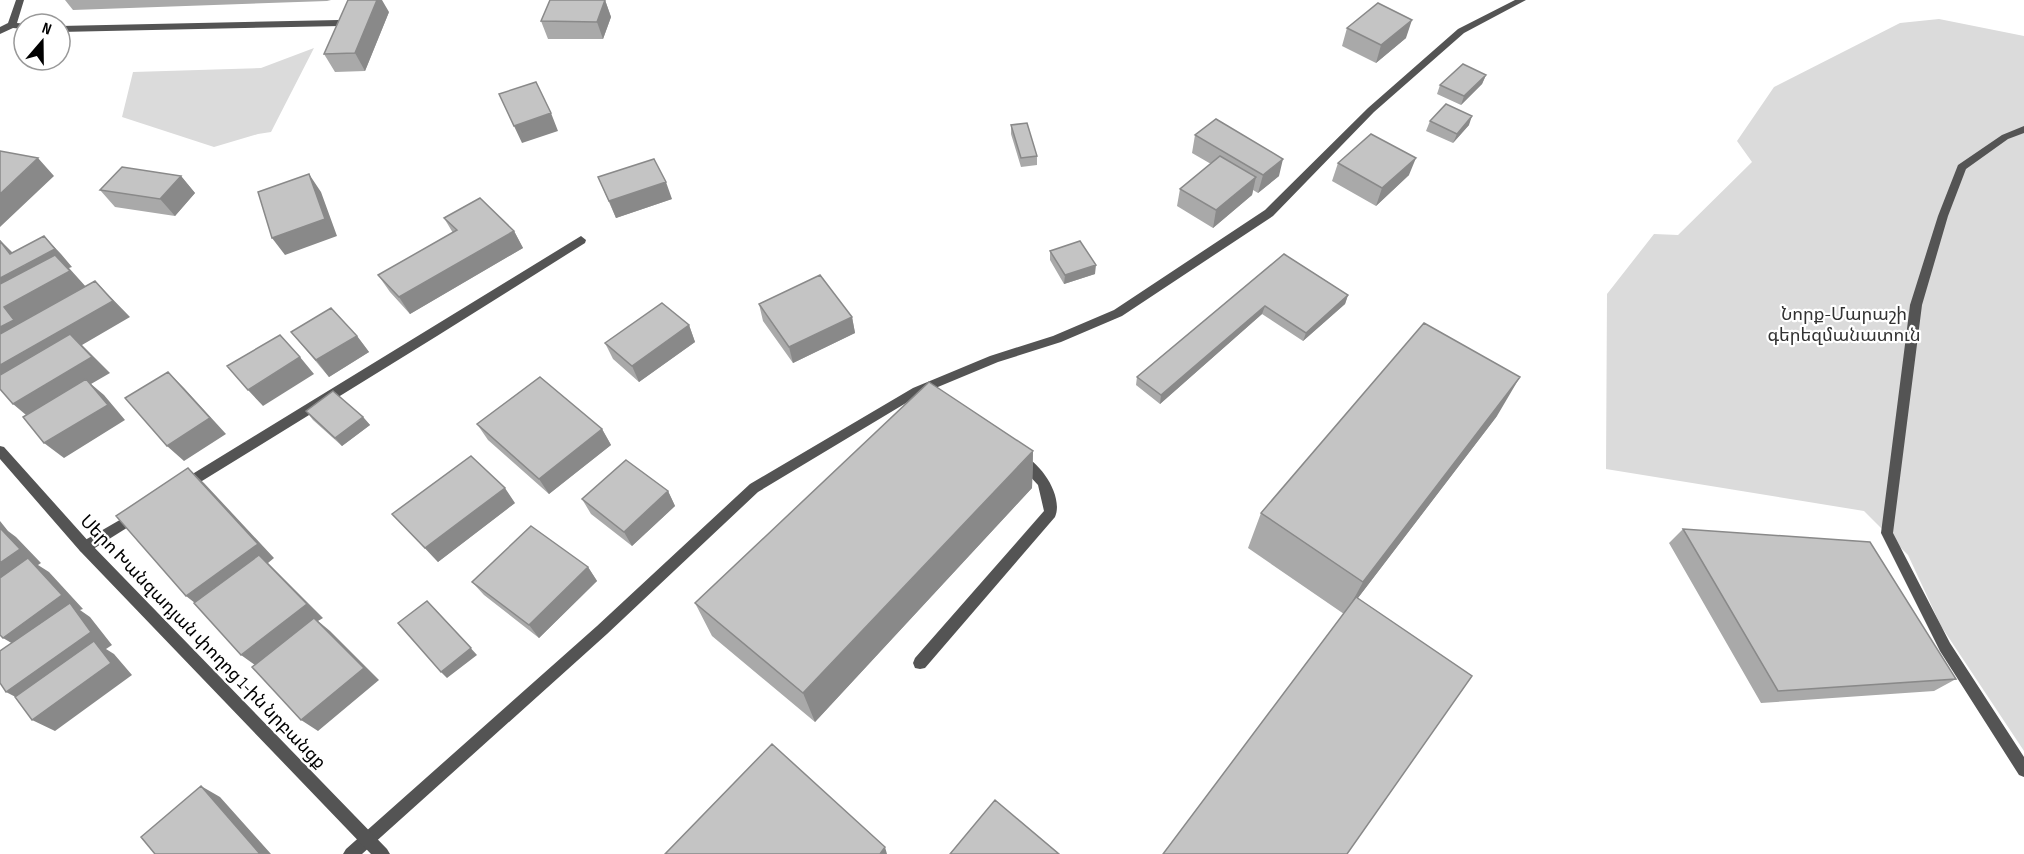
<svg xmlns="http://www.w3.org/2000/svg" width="2024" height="854" viewBox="0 0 2024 854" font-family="'Sofia Sans Condensed','Noto Sans Armenian',sans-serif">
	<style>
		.green { fill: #dbdbdb }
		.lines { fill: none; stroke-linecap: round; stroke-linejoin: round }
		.service { fill: #545454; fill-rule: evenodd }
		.minor { fill: #545454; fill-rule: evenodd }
		.tertiary { fill: #545454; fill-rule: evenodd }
		.wall { fill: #a9a9a9 }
		.shaded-wall { fill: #898989 }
		.building { fill: #c4c4c4; stroke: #898989; stroke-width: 1.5 }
		.labels { text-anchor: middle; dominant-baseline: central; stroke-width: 4.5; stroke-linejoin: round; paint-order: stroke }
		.park-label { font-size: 18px; fill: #323232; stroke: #fff }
		.street-label { font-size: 18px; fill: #000; stroke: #fff }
	</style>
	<rect width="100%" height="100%" fill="#fff"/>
	<!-- green -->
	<path class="green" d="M1939,19L2024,36V751L1941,626L1908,555L1864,511L1606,469L1607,294L1654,234L1678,235L1752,162L1737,141L1774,87L1900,23Z
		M314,48L271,132L258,134L214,147L122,117L133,72L261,68Z"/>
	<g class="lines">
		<!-- service -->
		<path class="service" d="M16,0H24L17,23L27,24H24V29L13,28L0,34V27L8,23Z
			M363,0H372L341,26L60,32V26L339,20Z
			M2024,126V133L2008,139L1966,169L1948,216L1922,305L1893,533L1950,643L2024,757V777L2019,775L1940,651L1881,533L1910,305L1938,216L1958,165L2002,135Z
			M1020,454C1040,461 1064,496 1055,517L925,668L920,669L915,668L913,663L915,658L1044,511L1038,485L1014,459L1016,455Z"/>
		<!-- minor -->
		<path class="minor" d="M1515,0H1526L1464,33L1374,112L1273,216L1122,316L1061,342L998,362L921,394L758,492L607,634L362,854H343L346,849L597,626L750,484L913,388L990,356L1053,336L1114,310L1265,210L1368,108L1458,29Z
			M581,236L586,240L585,243L437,336L189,489L185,490L181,489L179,485L181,481Z
			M137,510L141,511L143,515L141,519L90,551L85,553L80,551L79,547L80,543Z"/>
		<!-- tertiary -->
		<path class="tertiary" d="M0,446L4,447L90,543L387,849L390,854H371L80,551L0,459Z"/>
	</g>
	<!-- wall -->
	<path class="wall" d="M65,0H331L327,1L73,10Z
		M550,0H605L611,17L603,39H548L541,21Z
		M389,12L365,71L335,72L324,54Z
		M1347,28L1406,38L1376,63L1342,46Z
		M1486,75L1482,84L1461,105L1437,94L1440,85Z
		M1430,121L1469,125L1453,143L1426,131Z
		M1011,125L1037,156V165L1021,167L1011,134Z
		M1195,135L1279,176L1258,193L1253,190L1252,195L1213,228L1177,206L1180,189L1211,164L1192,153Z
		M1338,163L1409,175L1376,206L1332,181Z
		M181,176L195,193L175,216L115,207L100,190Z
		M598,177L672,199L616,218Z
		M444,218L514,231L523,248L410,314L390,292L378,275L453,233Z
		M1050,251L1095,274L1064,284L1050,260Z
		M1284,254L1348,295L1345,304L1303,341L1262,314L1160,404L1136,385L1137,377Z
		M759,304L852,317L855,333L793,363L763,321Z
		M689,325L695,342L639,382L613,359L605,343Z
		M291,332L357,336L369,352L329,377Z
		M306,411L363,417L370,425L342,446L313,420Z
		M1497,416L1357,599L1344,614L1248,548L1261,513Z
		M477,424L602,429L611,445L549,494L488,440Z
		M1033,451L1032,488L815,722L712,636L695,603Z
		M668,491L675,506L632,546L591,514L582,499Z
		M515,503L438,562L392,514Z
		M1683,529L1956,679L1934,691L1761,703L1669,543Z
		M588,567L597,581L539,638L484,595L472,582Z"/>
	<!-- shaded-wall -->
	<path class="shaded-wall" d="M377,0H382L389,12L365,71L355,53Z
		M605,0L611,17L603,39L597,22Z
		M1412,20L1406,38L1376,63L1381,45Z
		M1486,75L1482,84L1461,105L1464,96Z
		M551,113L558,131L522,143L514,126Z
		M1472,116L1469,125L1453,143L1457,134Z
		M38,158L54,176L0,227V194Z
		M1416,158L1409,175L1376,206L1382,188Z
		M1283,159L1279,176L1258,193L1263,175Z
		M309,174L321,192L337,236L285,255L272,238Z
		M181,176L195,193L175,216L160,199Z
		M1256,177L1252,195L1213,228L1216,210Z
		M666,182L672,199L616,218L609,201Z
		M514,231L523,248L410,314L399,297Z
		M44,236L61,254L72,267L69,268L87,288L0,355V278L10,254L0,241V240L12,252L24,266Z
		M1096,265L1095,274L1064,284L1065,275Z
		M95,281L130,317L82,345L110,373L91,384L104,395L125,420L64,458L44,443L32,420L13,404L0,385V365Z
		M1348,295L1345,304L1303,341L1306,333Z
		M1265,306L1262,314L1160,404L1161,395Z
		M852,317L855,333L793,363L789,347Z
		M689,325L695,342L639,382L632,366Z
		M357,336L369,352L329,377L316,360Z
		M300,357L314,374L263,406L248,390Z
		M168,372L184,388L226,434L184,461L167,446Z
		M1520,377L1497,416L1345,615L1363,582Z
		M363,417L370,425L342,446L335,438Z
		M602,429L611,445L549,494L539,479Z
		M1033,451L1032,488L815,722L803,693Z
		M188,468L204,483L274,558L268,563L323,618L318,621L330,631L379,680L318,731L301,720L259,668L241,655L204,610L186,596Z
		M505,488L515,503L438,562L425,548Z
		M668,491L675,506L632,546L624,532Z
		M0,521L8,531L16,537L41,563L38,565L49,572L83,609L80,610L90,617L112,645L106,649L114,654L132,675L55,731L32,720L29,704L6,692L25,651L3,638L0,592Z
		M588,567L597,581L539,638L529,625Z
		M434,608L477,655L447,678L441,672Z
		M201,786L220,797L271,854H260Z
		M885,847L887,854H880Z"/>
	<!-- building -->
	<path class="building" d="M348,0H377L355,53L324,54Z
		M550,0H605L597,22L541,21Z
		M1378,3L1412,20L1381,45L1347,28Z
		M1463,64L1486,75L1464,96L1440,85Z
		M536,82L551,113L514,126L499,94Z
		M1446,104L1472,116L1457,134L1430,121Z
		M1216,119L1283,159L1263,175L1195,135Z
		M1027,123L1037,156L1021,158L1011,125Z
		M1371,134L1416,158L1382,188L1338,163Z
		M0,151L38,158L0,194Z
		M1220,156L1256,177L1216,210L1180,189Z
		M654,159L666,182L609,201L598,177Z
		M122,167L181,176L160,199L100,190Z
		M309,174L325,219L272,238L258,192Z
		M480,198L514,231L399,297L378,275L457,230L444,218Z
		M44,236L55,249L0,278V241L10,254Z
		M1080,241L1096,265L1065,275L1050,251Z
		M1284,254L1348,295L1306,333L1265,306L1161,395L1137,377Z
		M55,255L70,271L4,307L14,320L0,327V284Z
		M820,275L852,317L789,347L759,304Z
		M95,281L113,301L0,365V334Z
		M662,303L689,325L632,366L605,343Z
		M331,308L357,336L316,360L291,332Z
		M1424,323L1520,377L1363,582L1261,513Z
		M70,334L92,357L13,404L0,389V375Z
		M280,335L300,357L248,390L227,366Z
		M168,372L210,418L167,446L125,398Z
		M540,377L602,429L539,479L477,424Z
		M86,379L108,405L44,443L23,417Z
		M929,382L1033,451L803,693L695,603Z
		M333,391L363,417L335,438L306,411Z
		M471,456L505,488L425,548L392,514Z
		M626,460L668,491L624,532L582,499Z
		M188,468L258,544L186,596L116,516Z
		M531,526L588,567L529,625L472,582Z
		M0,528L20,549L0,563Z
		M1683,529L1870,542L1956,679L1778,691Z
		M259,555L307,604L241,655L194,603Z
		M28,558L62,595L3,638L0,635V578Z
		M1356,597L1472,676L1347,854H1163Z
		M427,601L471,648L441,672L398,623Z
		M70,603L91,632L6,692L0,683V651Z
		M314,618L364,668L301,720L252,667Z
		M94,641L111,663L32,720L15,697Z
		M772,744L885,847L880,854H665Z
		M201,786L260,854H155L141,837Z
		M995,800L1059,854H950Z"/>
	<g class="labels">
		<!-- park labels -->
		<g class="park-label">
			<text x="1844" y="314">Նորք-Մարաշի<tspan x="1844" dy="21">գերեզմանատուն</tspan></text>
		</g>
		<!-- street labels -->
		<g class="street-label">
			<text transform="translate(203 642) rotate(46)">Սերո Խանզադյան փողոց 1-ին նրբանցք</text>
		</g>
	</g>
	<!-- north arrow -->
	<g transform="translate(42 42) rotate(20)"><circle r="28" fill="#ffffff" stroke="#999999" stroke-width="1.5"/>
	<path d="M0-4.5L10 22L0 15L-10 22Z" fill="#000000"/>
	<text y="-9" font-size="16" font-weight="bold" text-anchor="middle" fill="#000000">N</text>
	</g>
</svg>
